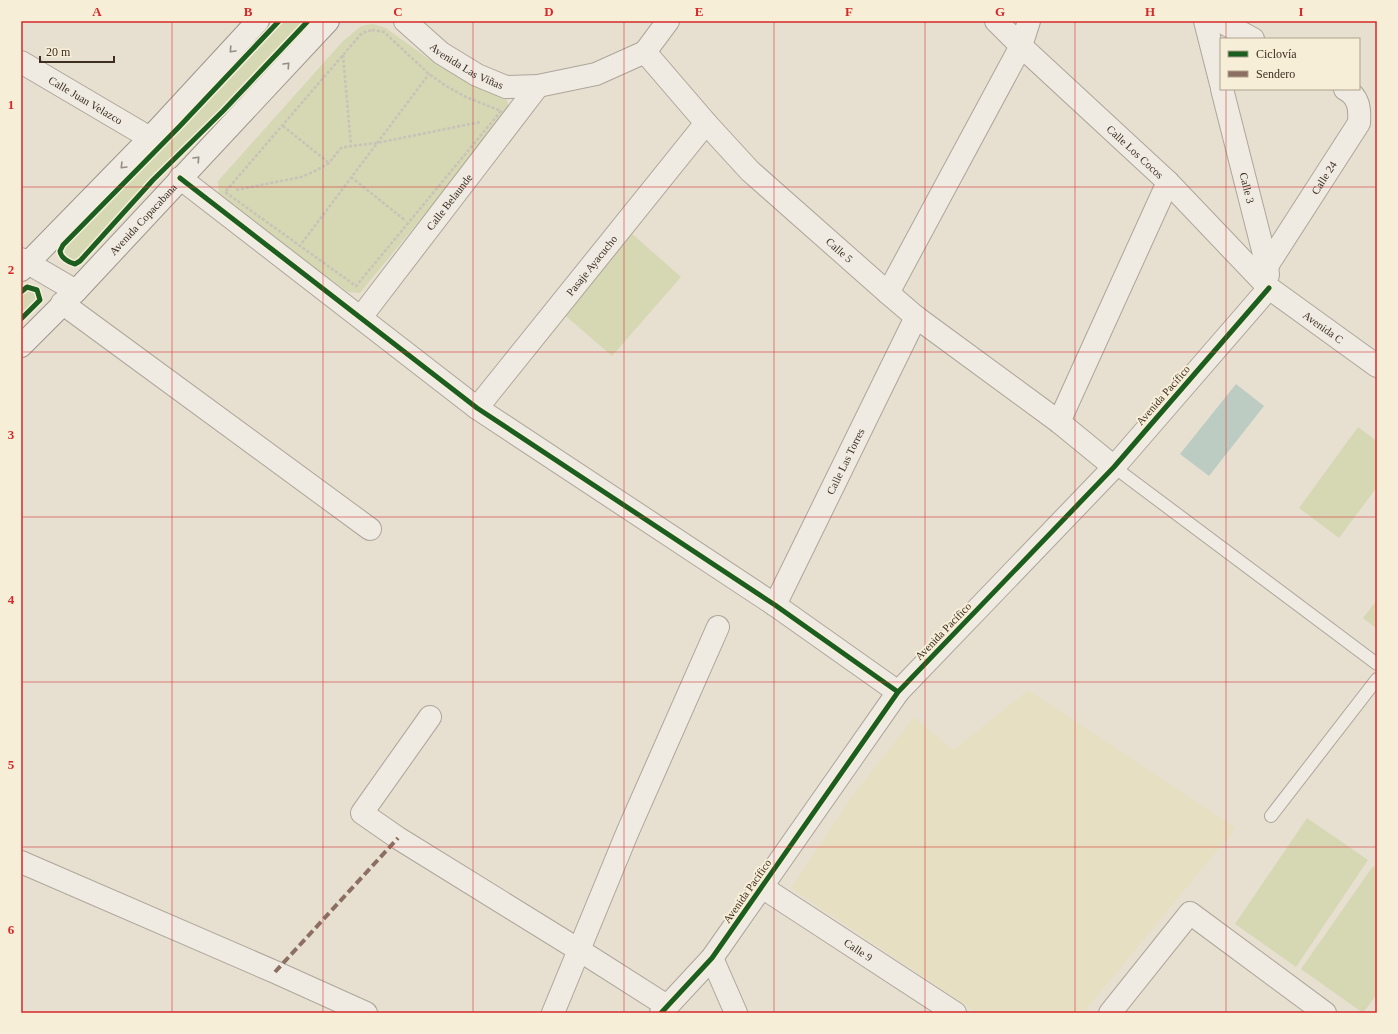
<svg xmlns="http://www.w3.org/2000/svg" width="1398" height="1034" viewBox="0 0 1398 1034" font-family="'Times New Roman',serif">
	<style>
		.farmland { fill: #e6dfc2 }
		.green { fill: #d6d7b3 }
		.water { fill: #bcccc2 }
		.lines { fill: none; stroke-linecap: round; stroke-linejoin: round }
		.service-casing { stroke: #ada599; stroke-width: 14 }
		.minor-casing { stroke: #ada599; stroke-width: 24 }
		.tertiary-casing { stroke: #ada599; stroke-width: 24 }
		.secondary-casing { stroke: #9c958a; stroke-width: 24 }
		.path { stroke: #c8c2b9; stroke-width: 2.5; stroke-dasharray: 3 2; stroke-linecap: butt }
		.service { stroke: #efebe3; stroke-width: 12 }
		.minor { stroke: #efebe3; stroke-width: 22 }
		.tertiary { stroke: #efebe3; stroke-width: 22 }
		.secondary { stroke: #efebe3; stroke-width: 22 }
		.quiet { stroke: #8d6e63; stroke-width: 4; stroke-dasharray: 8 4; stroke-linecap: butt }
		.cycleway-casing { stroke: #f7eed8; stroke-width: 8 }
		.cycleway { stroke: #1b5e20; stroke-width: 5 }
		.oneway { stroke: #968c82 }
		.grid { fill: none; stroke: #d62828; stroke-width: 1; stroke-opacity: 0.55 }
		.labels { text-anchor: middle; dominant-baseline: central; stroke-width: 4; stroke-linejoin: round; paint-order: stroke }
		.street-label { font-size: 11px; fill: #3d2e20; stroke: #f7eed8 }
		.neatline { fill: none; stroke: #d62828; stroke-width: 1.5 }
		.grid-label { font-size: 13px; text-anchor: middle; font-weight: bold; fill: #d62828 }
	</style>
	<rect width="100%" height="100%" fill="#e7e0d1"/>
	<!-- farmland -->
	<path class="farmland" d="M1028,690L1236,828L1083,1013H977L791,888L852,796L914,717L953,750Z"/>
	<!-- green -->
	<path class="green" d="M281,21H306L210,121L148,182L77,260L73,261L65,255L64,252L66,246L204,105Z
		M373,24L386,28L437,65L507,100L509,111L360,293L348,292L219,198L218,181L343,41L361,26Z
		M630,232L681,277L612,356L560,311Z
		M29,289C35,291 37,293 38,300L21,317V294Z
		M1358,427L1377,441V487L1339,538L1299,508Z
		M1377,600V629L1363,618Z
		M1307,818L1368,860L1296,967L1235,924Z
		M1373,866L1377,869V994L1363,1013L1301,969Z"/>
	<!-- water -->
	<path class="water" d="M1236,384L1264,406L1209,476L1180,454Z"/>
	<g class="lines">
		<defs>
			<path id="service" d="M1114,467L1377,664
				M1271,816L1377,679"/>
			<g id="minor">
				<path d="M1205,21L1221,84"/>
				<path d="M1220,21L1253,39"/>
				<path id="s1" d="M645,52L706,123L750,171L888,293L916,317L1059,422L1114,467"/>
				<path id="s2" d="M21,62L150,138"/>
				<path id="s3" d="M1222,89L1267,266L1268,275"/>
				<path d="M180,178L477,408L775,605L898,692"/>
				<path d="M21,259L76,291"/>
				<path id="s4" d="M1267,266L1359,123C1360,108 1359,97 1345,89"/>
				<path d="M888,293L1021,46L1029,21"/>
				<path d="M62,303L370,529"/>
				<path id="s5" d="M361,317L538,86"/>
				<path id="s6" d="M477,408L706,123"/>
				<path d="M1059,422L1168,182"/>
				<path id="s7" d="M775,605L916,317"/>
				<path d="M430,717L362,813L398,838L579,950L667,1006"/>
				<path d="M21,862L275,972L366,1013"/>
				<path id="s8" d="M762,887L955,1013"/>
				<path d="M712,958L736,1013"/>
				<path d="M553,1013L628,831L718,627"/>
				<path d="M1110,1013L1190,913L1325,1013"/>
			</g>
			<g id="tertiary">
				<path id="s9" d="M405,21L441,53L477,75L506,87L538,86L596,74L645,52L668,21"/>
				<path id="s10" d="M996,21L1021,46L1168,182L1269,288L1377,366"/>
				<path d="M661,1013L712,958L898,692L1114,467L1269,288"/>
			</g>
			<g id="secondary">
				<path d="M21,270L150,138L258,21"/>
				<path id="s11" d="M21,346L76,291L328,21"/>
			</g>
		</defs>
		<!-- service casing -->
		<use href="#service" class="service-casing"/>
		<!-- minor casing -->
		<use href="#minor" class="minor-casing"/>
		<!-- tertiary casing -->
		<use href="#tertiary" class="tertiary-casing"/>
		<!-- secondary casing -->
		<use href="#secondary" class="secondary-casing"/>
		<!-- path -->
		<path class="path" d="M372,30L384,32L429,74L446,86L466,97L501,111L356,286L225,192L362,33Z
			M343,55L351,146
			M283,126L329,163
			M351,177L406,221
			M236,190L301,177L315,171L329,163L341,148L351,146L377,143L480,122
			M302,243L429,74"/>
		<!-- service -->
		<use href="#service" class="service"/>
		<!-- minor -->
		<use href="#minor" class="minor"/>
		<!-- tertiary -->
		<use href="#tertiary" class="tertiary"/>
		<!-- secondary -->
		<use href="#secondary" class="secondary"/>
		<!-- quiet -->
		<path class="quiet" d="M275,972L398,838"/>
		<defs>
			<path id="cycleway" d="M279,21L179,127L63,245L60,251C61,258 68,262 75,264L80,261L153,180L223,111L308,21
				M180,178L477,408L775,605L898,692
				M21,292L27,287L37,290L40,300L21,319
				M661,1013L712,958L898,692L1114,467L1269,288"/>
		</defs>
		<!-- cycleway casing -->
		<use href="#cycleway" class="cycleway-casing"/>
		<!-- cycleway -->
		<use href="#cycleway" class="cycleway"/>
	</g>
	<!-- one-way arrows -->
	<defs><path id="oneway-chevron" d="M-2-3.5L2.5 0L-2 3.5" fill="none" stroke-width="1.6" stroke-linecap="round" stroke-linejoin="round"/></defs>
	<g class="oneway">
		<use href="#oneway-chevron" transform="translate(232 50) rotate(133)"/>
		<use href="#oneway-chevron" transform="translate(287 65) rotate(-47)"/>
		<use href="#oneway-chevron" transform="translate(197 159) rotate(-47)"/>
		<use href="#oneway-chevron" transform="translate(123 166) rotate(134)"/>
	</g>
	<!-- grid -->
	<path class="grid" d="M172,21V1013M323,21V1013M473,21V1013M624,21V1013M774,21V1013M925,21V1013M1075,21V1013M1226,21V39M1226,89V1013M21,187H1377M21,352H1377M21,517H1377M21,682H1377M21,847H1377"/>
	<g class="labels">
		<!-- street labels -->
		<g class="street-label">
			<text stroke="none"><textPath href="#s9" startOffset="77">Avenida Las Viñas</textPath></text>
			<text stroke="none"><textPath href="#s2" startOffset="75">Calle Juan Velazco</textPath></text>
			<text stroke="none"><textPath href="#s10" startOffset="191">Calle Los Cocos</textPath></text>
			<text stroke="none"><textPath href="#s4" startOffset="105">Calle 24</textPath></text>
			<text stroke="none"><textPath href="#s3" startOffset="102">Calle 3</textPath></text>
			<text stroke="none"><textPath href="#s5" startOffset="145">Calle Belaunde</textPath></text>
			<text stroke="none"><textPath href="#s11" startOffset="176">Avenida Copacabana</textPath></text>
			<text stroke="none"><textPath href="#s1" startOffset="278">Calle 5</textPath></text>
			<text stroke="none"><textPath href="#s6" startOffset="183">Pasaje Ayacucho</textPath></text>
			<text stroke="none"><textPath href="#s10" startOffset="449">Avenida C</textPath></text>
			<text transform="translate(1163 395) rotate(-49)">Avenida Pacífico</text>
			<text stroke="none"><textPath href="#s7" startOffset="160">Calle Las Torres</textPath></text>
			<text transform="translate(943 631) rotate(-46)">Avenida Pacífico</text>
			<text transform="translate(747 891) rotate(-55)">Avenida Pacífico</text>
			<text stroke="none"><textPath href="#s8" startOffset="115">Calle 9</textPath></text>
		</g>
	</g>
	<!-- border -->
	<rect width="1398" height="1034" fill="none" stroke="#f7eed8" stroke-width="44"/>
	<!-- legend -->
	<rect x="1220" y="38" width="140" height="52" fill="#f7eed8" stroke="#ada18e"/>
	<rect x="1228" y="51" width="20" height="6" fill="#1b5e20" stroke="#ada18e"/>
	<text x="1256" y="58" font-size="12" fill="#3d2e20">Ciclovía</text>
	<rect x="1228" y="71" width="20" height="6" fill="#8d6e63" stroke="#ada18e"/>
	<text x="1256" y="78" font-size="12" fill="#3d2e20">Sendero</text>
	<!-- scale -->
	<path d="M40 56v6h74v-6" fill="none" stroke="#3d2e20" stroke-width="2"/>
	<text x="46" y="56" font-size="12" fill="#3d2e20" stroke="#f7eed8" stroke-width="3" paint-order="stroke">20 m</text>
	<rect x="22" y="22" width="1354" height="990" class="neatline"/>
	<g class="grid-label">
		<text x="97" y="16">A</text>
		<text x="248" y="16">B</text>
		<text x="398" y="16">C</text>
		<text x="549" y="16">D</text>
		<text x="699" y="16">E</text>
		<text x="849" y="16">F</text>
		<text x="1000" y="16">G</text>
		<text x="1150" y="16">H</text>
		<text x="1301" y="16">I</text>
		<text x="11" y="109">1</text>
		<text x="11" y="274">2</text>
		<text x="11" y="439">3</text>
		<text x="11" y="604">4</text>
		<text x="11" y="769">5</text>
		<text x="11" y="934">6</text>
	</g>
</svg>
